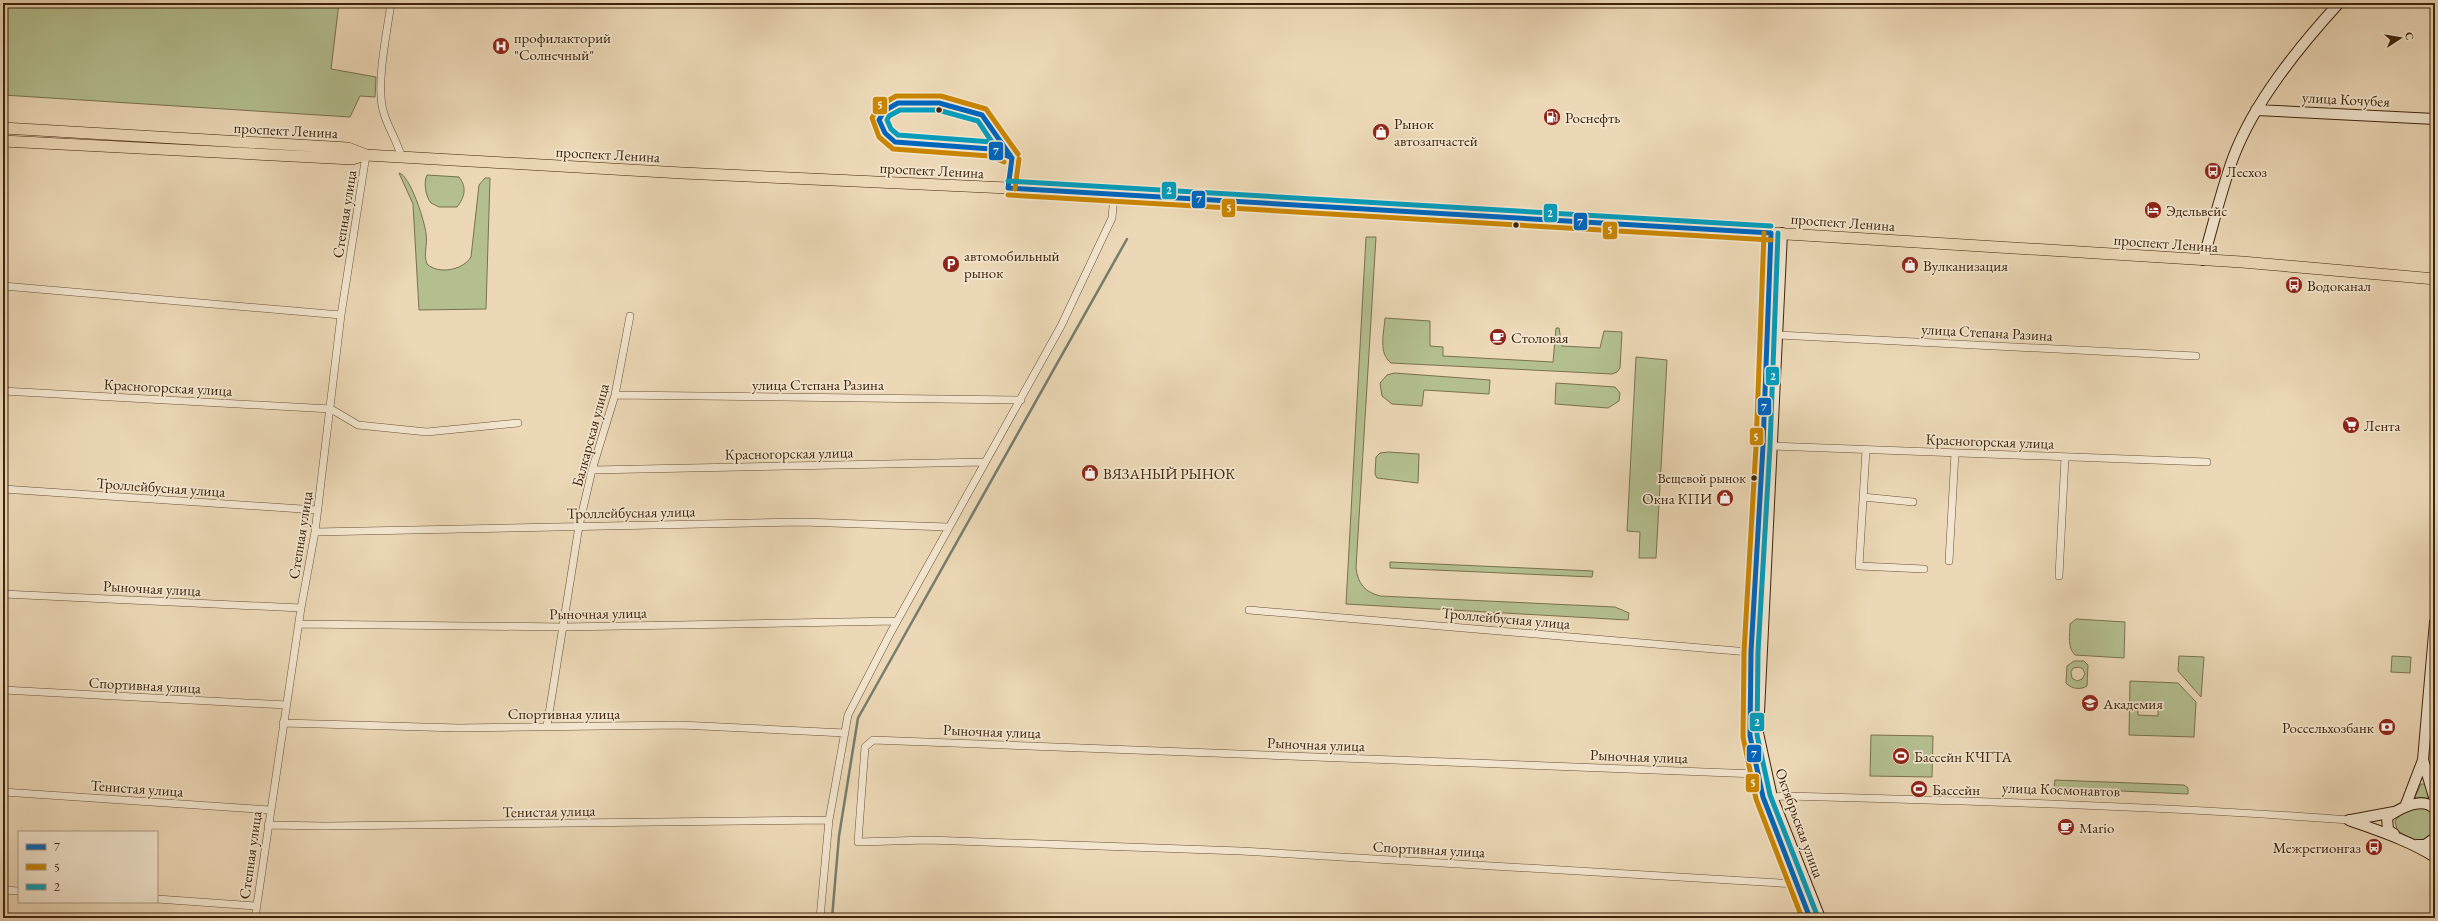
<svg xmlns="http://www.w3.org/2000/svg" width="2438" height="921" viewBox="0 0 2438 921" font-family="'EB Garamond',serif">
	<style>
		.green { fill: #b4bf90; stroke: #79714d; fill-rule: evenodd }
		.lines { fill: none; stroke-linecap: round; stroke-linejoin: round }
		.stream { stroke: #757d6e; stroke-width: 2.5 }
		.street-casing { stroke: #6a5035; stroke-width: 8 }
		.secondary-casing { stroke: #3e230a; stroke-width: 12 }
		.primary-casing { stroke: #3e230a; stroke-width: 12 }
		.street { stroke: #f3e6d0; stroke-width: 7 }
		.secondary { stroke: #f3e6d0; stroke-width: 10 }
		.primary { stroke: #ecd8b6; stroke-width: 11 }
		.bus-1-casing { stroke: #f3e6d0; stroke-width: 8 }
		.bus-2-casing { stroke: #f3e6d0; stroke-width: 8 }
		.bus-3-casing { stroke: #f3e6d0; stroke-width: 8 }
		.bus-1 { stroke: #0065bd; stroke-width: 5 }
		.bus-2 { stroke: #c98502; stroke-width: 5 }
		.bus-3 { stroke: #069cba; stroke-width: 5 }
		.bus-dot { fill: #3e230a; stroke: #f3e6d0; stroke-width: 1.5 }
		.labels { text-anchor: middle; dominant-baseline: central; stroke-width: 3.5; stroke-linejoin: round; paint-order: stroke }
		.bus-label { font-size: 14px; fill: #3e230a; stroke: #f3e6d0; text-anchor: end }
		.poi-label { font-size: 15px; fill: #3e230a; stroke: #f3e6d0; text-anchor: start }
		.street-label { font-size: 15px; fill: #3e230a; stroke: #f3e6d0 }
		.line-badge { stroke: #f3e6d0; stroke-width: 1.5 }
		.badge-label { font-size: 11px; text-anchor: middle; font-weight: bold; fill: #fff }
	</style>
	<rect width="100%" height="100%" fill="#ecd8b6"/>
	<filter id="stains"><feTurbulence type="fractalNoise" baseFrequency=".005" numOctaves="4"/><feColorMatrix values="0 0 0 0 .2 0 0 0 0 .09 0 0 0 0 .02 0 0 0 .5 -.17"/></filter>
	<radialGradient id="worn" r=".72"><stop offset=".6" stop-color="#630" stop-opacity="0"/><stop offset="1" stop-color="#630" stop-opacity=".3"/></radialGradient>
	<!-- green -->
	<path class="green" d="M3,3H339L331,69L376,77L375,97L360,96L350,117L3,95Z
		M399,173C410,175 425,222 426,234C428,244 423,254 427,264C439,275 463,270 471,257L479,185L485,178H490L486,309L419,310L413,204Z
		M427,175L459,177C467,187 465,197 457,207H439L431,203C426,197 423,183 427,175Z
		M1366,237H1376L1356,568C1358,584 1365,592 1380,596L1615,607L1629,613L1628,620L1346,604Z
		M1385,318L1430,321V346L1443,347V356L1553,362L1556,328H1559L1562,346L1600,348L1604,331L1622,332L1620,368L1617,372L1612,374L1391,363C1378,353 1384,333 1385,318Z
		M1636,357L1667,360L1656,558H1639L1640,532L1627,531Z
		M1394,373L1490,380L1489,394L1424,390L1422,406L1392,404L1382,396L1380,383L1387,375Z
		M1556,383L1615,387L1620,393L1619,401L1608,408L1555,404Z
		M1388,452L1419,454L1418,483L1377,478L1375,474L1376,457L1380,453Z
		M1390,562L1593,571L1592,577L1390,568Z
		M2076,619L2125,622L2124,658L2075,655C2067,647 2070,635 2070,624Z
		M2179,656L2204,657L2201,697L2178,671Z
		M2392,656L2411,657L2410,673L2391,672Z
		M2074,661H2084L2088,665L2087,686C2081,690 2071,689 2066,683L2067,666ZM2079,667L2083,669L2085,674L2082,679L2077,681L2072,678L2071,672L2073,668Z
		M2130,681L2178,683L2196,702L2194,737L2129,735ZM2138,703L2158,704V716L2138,715Z
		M1871,735L1933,736L1932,777L1870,776Z
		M2055,780L2184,785L2188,788V794L2054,788Z
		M2421,784H2426L2429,801L2414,799Z
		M2422,807L2435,815C2435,820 2437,829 2434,834C2426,848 2406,837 2397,830L2395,821C2402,811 2410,809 2422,807Z"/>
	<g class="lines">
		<!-- stream -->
		<path class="stream" d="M832,918L839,836L858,718L1127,239"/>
		<defs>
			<path id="street" d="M391,3C387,32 376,83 383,110C387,127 397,140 401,156
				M3,286L341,315
				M1777,335L2196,356
				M3,391L331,409L358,425L427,432L518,423
				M615,395L1021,400
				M1771,446L2207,462
				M1866,450L1859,566L1924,569
				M592,470L985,462
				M3,489L317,510
				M1863,497L1913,502
				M315,532L802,522L948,527
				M1949,561L1955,453
				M2059,576L2065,457
				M3,594L301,608
				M1249,610L1761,653
				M299,624L564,627L897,621
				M3,690L286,705
				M283,723L459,728L680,725L845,733
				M547,726L579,526L592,470L615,395L630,316
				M1757,774L873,740L865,747L858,842L928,840L1241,851L1796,884
				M3,792L270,810
				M1772,797L1786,796C1974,801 2162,806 2349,820
				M268,825L325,826L829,820
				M3,890L19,891
				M157,899L256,906
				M255,918L301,608L315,532L341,315L366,155
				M820,918L829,820L848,715L891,632L1061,326L1112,218L1114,195"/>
			<path id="secondary" d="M2256,110L2435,119
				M1771,233L1763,446L1751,652L1750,736L1763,797L1810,918
				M1782,233L1758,733L1772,797L1820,918
				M2203,260C2213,226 2221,191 2233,158C2254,102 2299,47 2339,3
				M2423,760L2435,800
				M2405,807L2423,760L2435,622
				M2349,820C2379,831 2408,840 2435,857
				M2351,820L2394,812
				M2394,834L2388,830L2387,817C2399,809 2422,795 2435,809
				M2417,845H2425L2435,838"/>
			<path id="primary" d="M3,128L348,148L366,155L682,173L1008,188L1771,233L2242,262L2435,279
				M3,141L352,159L366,155"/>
		</defs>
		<!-- street casing -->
		<use href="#street" class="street-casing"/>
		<!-- secondary casing -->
		<use href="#secondary" class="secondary-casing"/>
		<!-- primary casing -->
		<use href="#primary" class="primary-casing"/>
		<!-- street -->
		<use href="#street" class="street"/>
		<!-- secondary -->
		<use href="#secondary" class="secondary"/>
		<!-- primary -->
		<use href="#primary" class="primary"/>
		<defs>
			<path id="bus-1" d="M898,103H939L982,115L1012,158L991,149L895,142L885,133L879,120L884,111Z
				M1008,188L1771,233
				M1008,188L1012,158
				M1771,233L1763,446L1751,652L1750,736L1763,797L1810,918"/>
			<path id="bus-2" d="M1004,162L989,156L893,149L879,137L872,118L879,106L896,96H941L986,109L1018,154
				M1015,189L1019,159
				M1008,195L1771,240
				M1764,233L1756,446L1744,652L1743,737L1756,799L1802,918"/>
			<path id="bus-3" d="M900,110H938L978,121L992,142L898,135L891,129L887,120L889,116Z
				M1008,181L1771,226
				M1778,233L1770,446L1758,652L1757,735L1770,795L1817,915"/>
		</defs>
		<!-- bus-1 casing -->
		<use href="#bus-1" class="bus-1-casing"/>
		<!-- bus-2 casing -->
		<use href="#bus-2" class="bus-2-casing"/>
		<!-- bus-3 casing -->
		<use href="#bus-3" class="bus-3-casing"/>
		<!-- bus-1 -->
		<use href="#bus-1" class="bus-1"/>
		<!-- bus-2 -->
		<use href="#bus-2" class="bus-2"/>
		<!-- bus-3 -->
		<use href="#bus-3" class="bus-3"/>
	</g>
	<!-- icons -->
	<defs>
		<symbol id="hospital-disc" viewBox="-11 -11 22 22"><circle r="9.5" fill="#8f2418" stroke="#f3e6d0"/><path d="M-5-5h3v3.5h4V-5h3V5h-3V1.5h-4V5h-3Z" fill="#fff"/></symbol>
		<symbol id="fuel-disc" viewBox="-11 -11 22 22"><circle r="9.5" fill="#8f2418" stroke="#f3e6d0"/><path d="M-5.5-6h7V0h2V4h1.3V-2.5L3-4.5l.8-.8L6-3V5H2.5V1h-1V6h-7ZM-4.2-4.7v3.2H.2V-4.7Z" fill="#fff"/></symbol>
		<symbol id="shop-disc" viewBox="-11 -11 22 22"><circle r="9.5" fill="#8f2418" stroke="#f3e6d0"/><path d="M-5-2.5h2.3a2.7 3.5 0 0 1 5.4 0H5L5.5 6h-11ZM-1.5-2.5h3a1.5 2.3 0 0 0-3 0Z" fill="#fff"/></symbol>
		<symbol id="bus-disc" viewBox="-11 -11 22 22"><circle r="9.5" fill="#8f2418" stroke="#f3e6d0"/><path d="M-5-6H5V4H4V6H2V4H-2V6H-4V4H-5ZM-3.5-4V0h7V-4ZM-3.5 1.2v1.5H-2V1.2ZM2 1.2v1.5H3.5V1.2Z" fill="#fff"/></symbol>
		<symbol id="hotel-disc" viewBox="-11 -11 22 22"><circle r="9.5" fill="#8f2418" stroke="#f3e6d0"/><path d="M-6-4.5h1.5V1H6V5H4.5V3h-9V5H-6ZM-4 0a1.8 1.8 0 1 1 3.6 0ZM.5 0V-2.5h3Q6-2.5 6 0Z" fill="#fff"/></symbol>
		<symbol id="parking-disc" viewBox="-11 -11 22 22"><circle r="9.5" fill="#8f2418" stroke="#f3e6d0"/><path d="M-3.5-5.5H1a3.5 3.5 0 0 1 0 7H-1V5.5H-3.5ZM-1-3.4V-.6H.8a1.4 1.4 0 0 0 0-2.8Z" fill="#fff"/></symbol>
		<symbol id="cafe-disc" viewBox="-11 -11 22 22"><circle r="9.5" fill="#8f2418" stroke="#f3e6d0"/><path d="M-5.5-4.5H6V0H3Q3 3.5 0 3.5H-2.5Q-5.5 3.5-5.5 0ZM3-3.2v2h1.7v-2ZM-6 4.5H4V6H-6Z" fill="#fff"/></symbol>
		<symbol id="supermarket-disc" viewBox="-11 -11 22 22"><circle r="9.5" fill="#8f2418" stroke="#f3e6d0"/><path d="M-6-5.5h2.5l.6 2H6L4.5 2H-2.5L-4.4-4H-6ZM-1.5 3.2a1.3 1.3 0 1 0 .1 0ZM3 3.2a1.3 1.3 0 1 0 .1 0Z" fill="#fff"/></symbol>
		<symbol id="school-disc" viewBox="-11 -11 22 22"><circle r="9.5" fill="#8f2418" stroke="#f3e6d0"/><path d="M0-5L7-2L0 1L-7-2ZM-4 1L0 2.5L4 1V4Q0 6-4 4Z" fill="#fff"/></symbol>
		<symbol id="bank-disc" viewBox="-11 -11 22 22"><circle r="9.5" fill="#8f2418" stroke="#f3e6d0"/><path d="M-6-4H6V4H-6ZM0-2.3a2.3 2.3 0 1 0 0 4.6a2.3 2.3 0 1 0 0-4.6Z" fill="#fff"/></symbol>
		<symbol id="stadium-disc" viewBox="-11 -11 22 22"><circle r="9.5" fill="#8f2418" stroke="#f3e6d0"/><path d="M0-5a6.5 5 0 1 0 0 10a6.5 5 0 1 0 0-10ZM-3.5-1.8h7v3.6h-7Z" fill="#fff"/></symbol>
	</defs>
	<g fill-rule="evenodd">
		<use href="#hospital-disc" x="491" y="36" width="20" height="20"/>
		<use href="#fuel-disc" x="1542" y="107" width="20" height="20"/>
		<use href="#shop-disc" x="1371" y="122" width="20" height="20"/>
		<use href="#bus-disc" x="2203" y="161" width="20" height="20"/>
		<use href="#hotel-disc" x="2143" y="200" width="20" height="20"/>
		<use href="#parking-disc" x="941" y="254" width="20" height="20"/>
		<use href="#shop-disc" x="1900" y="255" width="20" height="20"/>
		<use href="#bus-disc" x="2284" y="275" width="20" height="20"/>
		<use href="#cafe-disc" x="1488" y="327" width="20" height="20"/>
		<use href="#supermarket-disc" x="2341" y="415" width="20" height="20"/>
		<use href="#shop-disc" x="1080" y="463" width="20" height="20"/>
		<use href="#shop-disc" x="1715" y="488" width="20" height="20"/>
		<use href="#school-disc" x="2080" y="693" width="20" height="20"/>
		<use href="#bank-disc" x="2377" y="717" width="20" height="20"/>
		<use href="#stadium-disc" x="1891" y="746" width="20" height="20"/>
		<use href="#stadium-disc" x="1909" y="779" width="20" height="20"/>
		<use href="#cafe-disc" x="2056" y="817" width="20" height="20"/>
		<use href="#bus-disc" x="2364" y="837" width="20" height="20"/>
	</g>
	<!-- markers -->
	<g class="bus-dot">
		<circle cx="939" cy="110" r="3.5"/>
		<circle cx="1516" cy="225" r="3.5"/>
		<circle cx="1754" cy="478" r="3.5"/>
	</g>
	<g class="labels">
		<!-- bus labels -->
		<g class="bus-label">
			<text x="1746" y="478">Вещевой рынок</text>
		</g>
		<!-- poi labels -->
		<g class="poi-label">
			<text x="514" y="37">профилакторий<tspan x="514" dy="17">"Солнечный"</tspan></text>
			<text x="1565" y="117">Роснефть</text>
			<text x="1394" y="123">Рынок<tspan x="1394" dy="17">автозапчастей</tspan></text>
			<text x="2226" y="171">Лесхоз</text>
			<text x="2166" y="210">Эдельвейс</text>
			<text x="964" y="255">автомобильный<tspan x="964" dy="17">рынок</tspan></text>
			<text x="1923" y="265">Вулканизация</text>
			<text x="2307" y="285">Водоканал</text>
			<text x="1511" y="337">Столовая</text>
			<text x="2364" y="425">Лента</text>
			<text x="1103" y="473">ВЯЗАНЫЙ РЫНОК</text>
			<text x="1712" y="498" text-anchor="end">Окна КПИ</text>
			<text x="2103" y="703">Академия</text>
			<text x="2374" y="727" text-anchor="end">Россельхозбанк</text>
			<text x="1914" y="756">Бассейн КЧГТА</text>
			<text x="1932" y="789">Бассейн</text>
			<text x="2079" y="827">Mario</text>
			<text x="2361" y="847" text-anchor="end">Межрегионгаз</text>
		</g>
		<!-- street labels -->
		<g class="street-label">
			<text transform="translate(2346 99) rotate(3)">улица Кочубея</text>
			<text transform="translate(286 130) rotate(3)">проспект Ленина</text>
			<text transform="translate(608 154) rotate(3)">проспект Ленина</text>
			<text transform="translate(932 170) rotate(3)">проспект Ленина</text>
			<text transform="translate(344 214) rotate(-81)">Степная улица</text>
			<text transform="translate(1843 222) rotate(4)">проспект Ленина</text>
			<text transform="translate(2166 243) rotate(4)">проспект Ленина</text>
			<text transform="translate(1987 332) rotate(3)">улица Степана Разина</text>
			<text x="818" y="384">улица Степана Разина</text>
			<text transform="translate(168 387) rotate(3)">Красногорская улица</text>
			<text transform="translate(590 435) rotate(-75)">Балкарская улица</text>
			<text transform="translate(1990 441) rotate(2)">Красногорская улица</text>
			<text transform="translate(789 453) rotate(-1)">Красногорская улица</text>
			<text transform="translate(161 487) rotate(4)">Троллейбусная улица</text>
			<text transform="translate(631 512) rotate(-1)">Троллейбусная улица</text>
			<text transform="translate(300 535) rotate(-81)">Степная улица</text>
			<text transform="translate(152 588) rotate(3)">Рыночная улица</text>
			<text transform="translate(598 613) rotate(-1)">Рыночная улица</text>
			<text transform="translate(1506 618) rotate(5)">Троллейбусная улица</text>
			<text transform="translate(145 685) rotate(3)">Спортивная улица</text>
			<text x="564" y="713">Спортивная улица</text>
			<text transform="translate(992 731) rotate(2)">Рыночная улица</text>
			<text transform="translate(1316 744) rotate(2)">Рыночная улица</text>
			<text transform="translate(1639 756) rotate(2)">Рыночная улица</text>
			<text transform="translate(137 788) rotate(4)">Тенистая улица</text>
			<text transform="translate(2061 789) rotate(2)">улица Космонавтов</text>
			<text transform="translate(549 811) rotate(-1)">Тенистая улица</text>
			<text transform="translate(1800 823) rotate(70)">Октябрьская улица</text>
			<text transform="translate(1429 849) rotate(3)">Спортивная улица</text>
			<text transform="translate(250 855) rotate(-82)">Степная улица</text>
		</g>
	</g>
	<g class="line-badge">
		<rect x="872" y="96" width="16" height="19" rx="4" fill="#c98502"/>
		<rect x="988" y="141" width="16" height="20" rx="4" fill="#0065bd"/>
		<rect x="1161" y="181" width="16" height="19" rx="4" fill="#069cba"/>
		<rect x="1191" y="190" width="15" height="19" rx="4" fill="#0065bd"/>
		<rect x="1221" y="198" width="15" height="20" rx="4" fill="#c98502"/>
		<rect x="1543" y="203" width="15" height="20" rx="4" fill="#069cba"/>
		<rect x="1573" y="212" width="15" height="19" rx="4" fill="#0065bd"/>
		<rect x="1602" y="221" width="16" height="19" rx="4" fill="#c98502"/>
		<rect x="1765" y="366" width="15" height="20" rx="4" fill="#069cba"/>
		<rect x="1757" y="397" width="15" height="19" rx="4" fill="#0065bd"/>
		<rect x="1749" y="427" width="15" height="19" rx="4" fill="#c98502"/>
		<rect x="1749" y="712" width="16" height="20" rx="4" fill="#069cba"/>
		<rect x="1746" y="744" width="16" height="19" rx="4" fill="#0065bd"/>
		<rect x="1745" y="773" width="15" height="20" rx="4" fill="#c98502"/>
	</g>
	<g class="badge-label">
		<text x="880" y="109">5</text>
		<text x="996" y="155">7</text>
		<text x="1169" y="194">2</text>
		<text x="1199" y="203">7</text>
		<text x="1229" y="212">5</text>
		<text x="1550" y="217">2</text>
		<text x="1580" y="226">7</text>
		<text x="1610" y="234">5</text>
		<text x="1773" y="380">2</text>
		<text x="1764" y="411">7</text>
		<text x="1756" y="441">5</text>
		<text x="1757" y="726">2</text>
		<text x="1754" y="758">7</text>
		<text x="1753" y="787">5</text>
	</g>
	<!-- margin -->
	<rect width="2438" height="921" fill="none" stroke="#ecd8b6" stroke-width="16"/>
	<rect x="4" y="4" width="2430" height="913" fill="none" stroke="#3e230a" stroke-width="2"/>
	<rect x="8" y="8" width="2422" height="905" fill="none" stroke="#3e230a"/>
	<!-- legend -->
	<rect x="18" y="831" width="140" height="72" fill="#f3e6d0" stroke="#ab9881"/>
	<rect x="26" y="844" width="20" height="6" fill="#0065bd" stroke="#ab9881"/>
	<text x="54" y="851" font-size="12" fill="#3e230a">7</text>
	<rect x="26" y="864" width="20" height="6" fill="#c98502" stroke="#ab9881"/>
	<text x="54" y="871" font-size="12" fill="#3e230a">5</text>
	<rect x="26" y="884" width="20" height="6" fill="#069cba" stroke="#ab9881"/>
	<text x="54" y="891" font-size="12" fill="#3e230a">2</text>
	<!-- north arrow -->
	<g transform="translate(2400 38) rotate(78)" stroke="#f3e6d0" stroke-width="3" paint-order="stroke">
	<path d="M0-3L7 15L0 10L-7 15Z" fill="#3e230a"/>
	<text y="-6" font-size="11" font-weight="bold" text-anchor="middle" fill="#3e230a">С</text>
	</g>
	<rect width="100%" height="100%" filter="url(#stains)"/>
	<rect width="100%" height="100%" fill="url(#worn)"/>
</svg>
